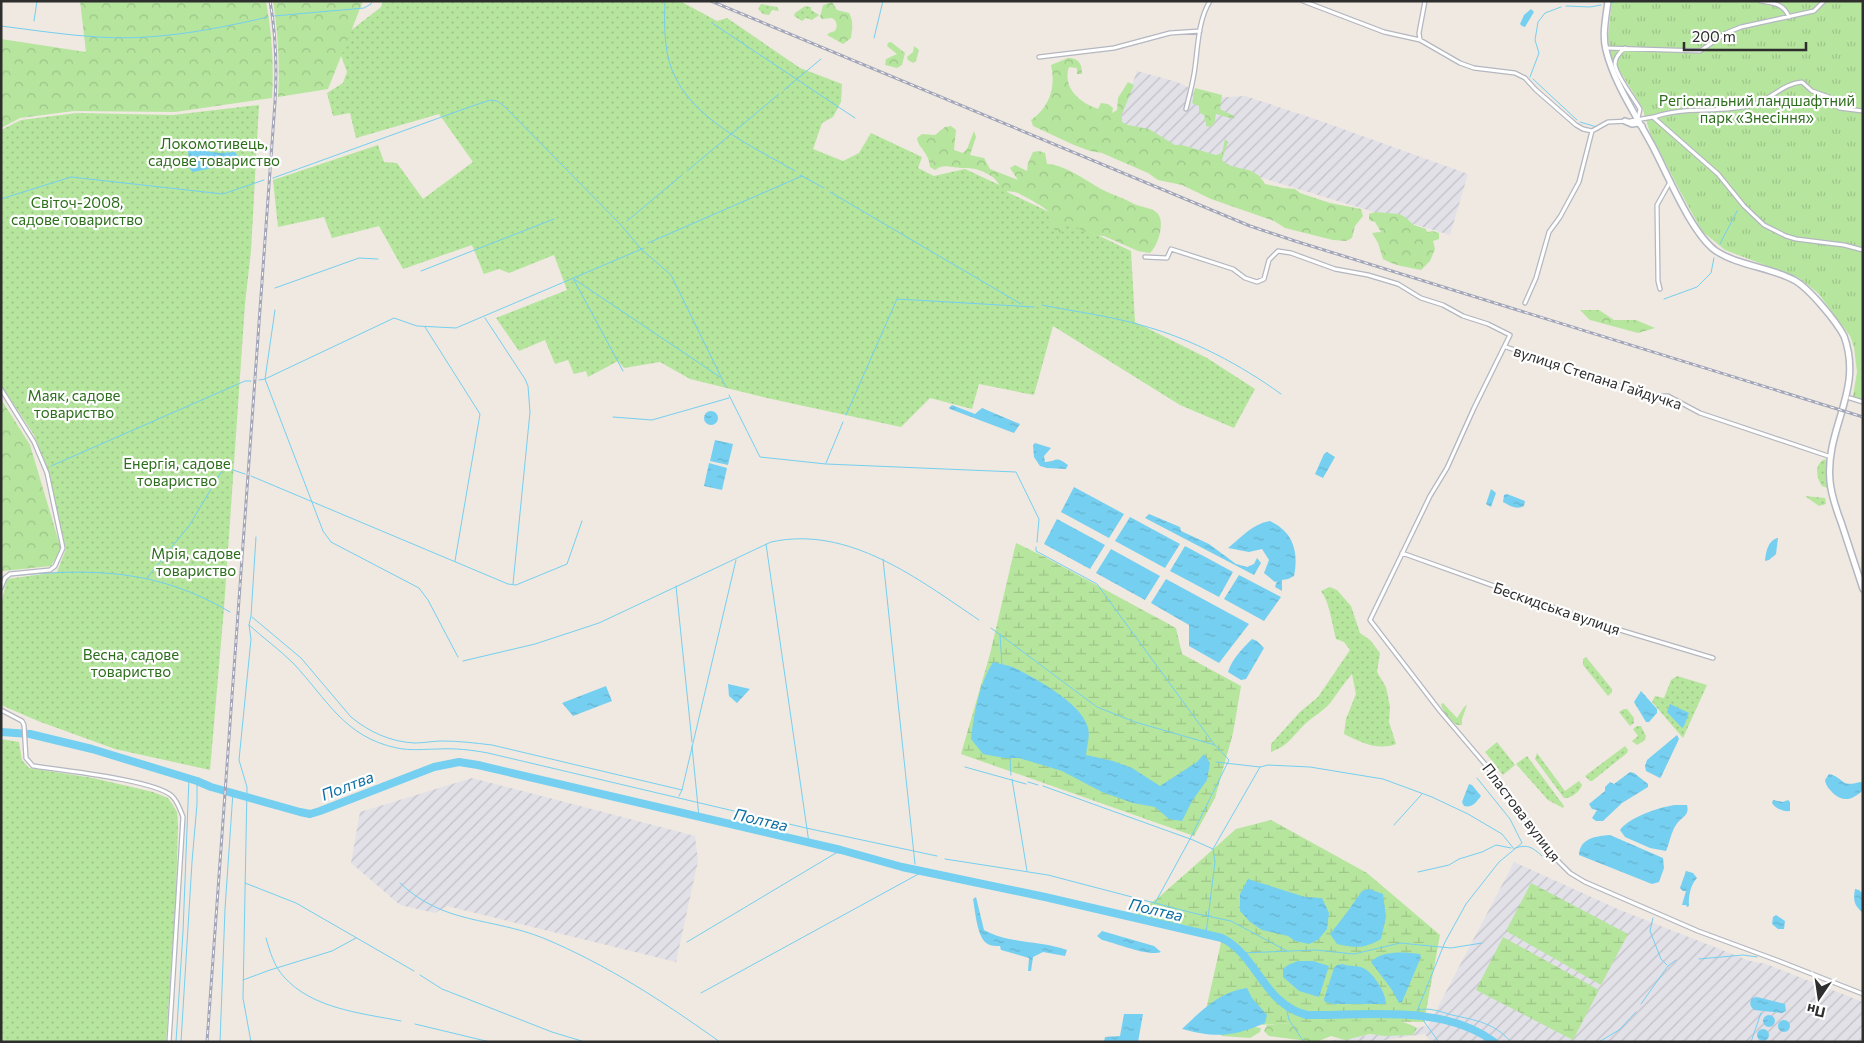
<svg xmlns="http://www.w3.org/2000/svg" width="1864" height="1043" viewBox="0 0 1864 1043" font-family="Commissioner,sans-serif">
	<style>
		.industrial { fill: url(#industrial-furrows) }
		.grass { fill: url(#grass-dots) }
		.forest { fill: url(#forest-crowns) }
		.wetland { fill: url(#wetland-marsh) }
		.park { fill: url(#park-tufts) }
		.water { fill: url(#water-ripples) }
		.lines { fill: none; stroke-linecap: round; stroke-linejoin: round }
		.stream { stroke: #75cff0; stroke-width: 1 }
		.river { stroke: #75cff0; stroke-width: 8 }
		.minor-casing { stroke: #b4b7c1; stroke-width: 5.5 }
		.secondary-casing { stroke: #b4b7c1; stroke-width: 8 }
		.minor { stroke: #fff; stroke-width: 3 }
		.secondary { stroke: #fff; stroke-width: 5 }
		.rail-casing { stroke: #a3a6b8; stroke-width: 3 }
		.rail { stroke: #fff; stroke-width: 1; stroke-dasharray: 4; stroke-linecap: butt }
		.labels { text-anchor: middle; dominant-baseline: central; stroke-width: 4.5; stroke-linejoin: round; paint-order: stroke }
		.park-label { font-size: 15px; fill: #2c6e1b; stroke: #fff }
		.street-label { font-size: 15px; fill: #2e2e2e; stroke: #fff }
		.water-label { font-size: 16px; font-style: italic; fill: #0d6fa3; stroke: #fff }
	</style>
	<defs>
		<pattern id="industrial-furrows" width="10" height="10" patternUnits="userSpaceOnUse" patternTransform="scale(1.25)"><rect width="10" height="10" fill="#e3e1e8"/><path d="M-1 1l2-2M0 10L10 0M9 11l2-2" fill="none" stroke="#c3c1c7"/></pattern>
		<pattern id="grass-dots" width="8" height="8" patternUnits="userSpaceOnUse" patternTransform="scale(1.25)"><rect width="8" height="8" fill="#b6e59e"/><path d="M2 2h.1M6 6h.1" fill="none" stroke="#9dc588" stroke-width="1.8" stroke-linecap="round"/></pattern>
		<pattern id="forest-crowns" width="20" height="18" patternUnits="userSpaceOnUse" patternTransform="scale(1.25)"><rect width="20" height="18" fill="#b6e59e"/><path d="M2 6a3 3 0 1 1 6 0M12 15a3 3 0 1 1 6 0" fill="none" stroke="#9dc588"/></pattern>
		<pattern id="wetland-marsh" width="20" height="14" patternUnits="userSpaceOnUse" patternTransform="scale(1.25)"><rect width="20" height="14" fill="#b6e59e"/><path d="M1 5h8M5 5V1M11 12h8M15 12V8" fill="none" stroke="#9dc588"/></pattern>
		<pattern id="park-tufts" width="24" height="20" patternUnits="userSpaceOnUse" patternTransform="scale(1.25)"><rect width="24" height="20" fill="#b6e59e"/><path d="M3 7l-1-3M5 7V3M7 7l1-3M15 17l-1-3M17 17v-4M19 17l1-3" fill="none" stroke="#9dc588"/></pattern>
		<pattern id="water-ripples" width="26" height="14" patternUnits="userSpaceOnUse" patternTransform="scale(1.25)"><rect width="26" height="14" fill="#75cff0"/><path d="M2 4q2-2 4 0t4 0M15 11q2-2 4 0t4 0" fill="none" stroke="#66b2ce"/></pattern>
	</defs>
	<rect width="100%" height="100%" fill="#efe9e1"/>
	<!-- industrial -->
	<path class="industrial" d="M1137,71L1177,82L1210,98L1245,96L1315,119L1468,174L1450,235L1239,171L1118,124Z
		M472,778L695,836L698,861L676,962L447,906L435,913L400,905L351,863L360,812Z
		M1514,862L1620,910L1750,961L1766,964L1863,1002V1042H1431L1425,1034L1371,1042H1322L1428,1026Z"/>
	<!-- grass -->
	<path class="grass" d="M383,1H680L717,21L727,18L800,68L842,84L841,102L833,117L822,123L813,149L843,161L859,153L871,133L922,157L918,168L934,176L965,169L1008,189L1007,192L1131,251L1135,322L1207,358L1255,389L1234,428L1180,405L1053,326L1034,395L979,384L972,409L930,398L901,427L767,398L690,379L660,362L624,368L618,361L588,377L586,371L574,374L568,360L555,364L545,340L519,351L496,318L567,290L554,255L509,273L499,269L484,274L472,245L403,269L379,226L332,238L324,217L278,227L273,180L378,145L384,162L397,163L423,199L473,162L439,114L356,138L350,113L333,116L327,93L343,83L347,72L336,42L381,7Z
		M761,4L777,7L779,11L772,10L769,15L763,14L758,9Z
		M805,6L811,7V10L819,15L812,20L806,18L802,21L794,16L795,13Z
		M259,105L251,251L245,304L224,608L210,770L115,749L38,721L1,705V604L7,579L57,572L66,549L47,467L34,435L1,385V130L21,120L77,113L173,115Z
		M1825,459L1827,463L1828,488L1822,486C1816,477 1814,464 1825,459Z
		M1805,496L1825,498L1826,504L1819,506Z
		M1330,587L1337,590L1351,606L1360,633L1370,640L1380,653L1377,672L1386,687L1390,707L1389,722L1396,744C1378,751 1360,742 1344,734L1346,719L1356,694L1352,674C1344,683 1338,692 1331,702C1324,711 1312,717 1304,725C1292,737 1288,746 1271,752V744L1300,712L1318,697L1350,650L1344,642L1336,639C1332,624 1330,603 1321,591Z
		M1586,657L1612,689V692L1608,696L1583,665V659Z
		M1677,676L1707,685L1683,738L1652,702L1655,696L1664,698L1671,680Z
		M1624,709H1627L1634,718V723L1630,726L1619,712Z
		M1637,726H1641L1646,736L1645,740L1637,745L1632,741L1638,736L1633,729Z
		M1,739L19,742L22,760L29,768L93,778L153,792L168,798L173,805L177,812L178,825L176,895L166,1042H1Z
		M1497,742L1515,765L1503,775L1485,752Z
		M1625,746L1628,750L1627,753L1592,781H1590L1585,776Z
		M1537,753L1565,791L1579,781L1582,785C1580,792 1570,799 1564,798L1535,759Z
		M1527,756L1564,806L1563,808L1548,800L1516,764Z"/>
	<!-- forest -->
	<path class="forest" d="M80,1H266C272,34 274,65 272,98L175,112L74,111L20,118L1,128V39L86,52Z
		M273,1H363L328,89L278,97C280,64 278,33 273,1Z
		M832,2L837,10L849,13C854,22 852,29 851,38L843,44L827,35L829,33L835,31C838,26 837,21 832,18L822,19L820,17L823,5Z
		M891,42L905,53L902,65L897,68L885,65L886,59L897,54L887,46L888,43Z
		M914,46L919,50L916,61L913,63L908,60L907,57L913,52Z
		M1068,58C1079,58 1082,64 1082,74H1077V68L1069,67C1062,88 1080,103 1098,109L1101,103L1108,104L1113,108L1112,113L1117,110L1118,98L1128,82L1134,85L1122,114V122L1128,125L1149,129L1175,145H1182L1216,155L1222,153L1225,139L1228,142L1222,160C1235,173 1254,163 1265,184L1283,188L1295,189L1300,193L1330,203L1361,209L1363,216L1355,226L1352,238L1346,241L1333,240L1285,228L1274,221L1211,199L1182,185L1158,180L1148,173L1102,153L1090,151L1074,145L1033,126L1031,120C1050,107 1056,87 1051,65Z
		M1195,88L1222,95L1220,109L1234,116V119L1216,114C1215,119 1216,123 1211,127L1206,126V122L1204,120L1205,116L1199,112V106L1192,103Z
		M951,126L956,130L954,150L963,153L967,149L974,131L976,137L970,155L984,158L990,169L1018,180L1010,168L1015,165L1027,171L1028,163L1033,152L1039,151L1045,153L1047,164C1064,164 1088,182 1103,190C1113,195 1124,198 1134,204C1141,207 1154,208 1158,214C1165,223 1158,246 1150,253L1138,251L1104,236L1091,235L1067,222L1061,233L1056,236L1054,228L1050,231L1048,225L1050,213C1042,205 1029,199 1020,194C1015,191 1009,192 1004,190C999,186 997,179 991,176C973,165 971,170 953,167C945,166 942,165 935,170L930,167C929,152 918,148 917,138L922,134L935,135L945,127Z
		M1375,212L1399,214L1405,217L1414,225L1426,229L1427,232L1433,231L1439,233V239L1433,241L1435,249L1430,261L1421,270C1407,267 1395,266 1383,259L1378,243L1372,233L1381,232L1375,222L1369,220V214Z
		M1580,310H1599L1614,320H1636L1655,328L1638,333L1590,320Z
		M1,399L30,445L61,549L51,566L3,571L1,575Z
		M1443,703L1457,718L1464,707L1467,705L1462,719V725H1457C1451,721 1442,712 1441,704Z
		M1342,1019C1367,1019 1395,1015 1417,1028L1413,1035L1384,1036L1370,1034L1345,1040L1331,1036L1316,1042L1269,1036L1264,1031L1267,1025C1292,1022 1317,1023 1342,1019Z
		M1254,1027L1261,1028L1260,1032L1250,1038L1222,1036L1217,1031Z"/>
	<!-- wetland -->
	<path class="wetland" d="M1016,543L1043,556L1176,628L1182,654L1241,686L1233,733L1215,798L1194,836L961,754L990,654Z
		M1271,820L1367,873L1440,935L1424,1022L1340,1021L1234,1026L1204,1019L1222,938L1131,916L1158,898L1236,829Z
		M1531,883L1628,934L1601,985L1506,931Z
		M1503,937L1599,990L1573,1040L1476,990Z"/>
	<!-- park -->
	<path class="park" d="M1612,1H1863V401L1856,399L1853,396L1857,372L1854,347L1850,336L1818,293L1799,278L1725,250L1702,231L1681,193L1650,133L1642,107L1611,57L1608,37Z"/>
	<!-- water -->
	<path class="water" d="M1531,9L1534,12L1525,27L1522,26L1520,24L1524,15Z
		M191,149L220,153L235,152L237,155V163L193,172L190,169L188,151Z
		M952,405L975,414L982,408L1020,424L1014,433L950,409L949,408Z
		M704 418a7 7 0 1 1 14 0a7 7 0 1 1-14 0Z
		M715,440L733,444L728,465L710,461Z
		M1035,443L1051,448L1044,456L1045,462C1058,462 1054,455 1068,465L1066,469L1047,468L1040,466L1034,457L1033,445Z
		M1327,452L1335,457L1323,478L1315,474L1324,454Z
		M709,463L727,468L722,490L704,486Z
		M1074,487L1124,514L1109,538L1061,512Z
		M1491,489L1496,493L1491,507L1486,504Z
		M1507,494L1525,501L1524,506C1517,510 1510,506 1503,502L1504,495Z
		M1149,514L1180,527L1181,531L1209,544L1236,564L1247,567L1254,564L1257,558L1261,563L1254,575L1145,518Z
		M1130,517L1180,544L1165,568L1115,541Z
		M1057,519L1105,545L1090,569L1044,544Z
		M1270,521C1293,532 1299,551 1294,576L1288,579L1282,580V591L1275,587L1277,581L1275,582L1264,573L1269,560L1262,549L1249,552L1228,548C1242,537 1252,524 1270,521Z
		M1778,538L1776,554L1769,560L1765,561C1766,552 1768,540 1778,538Z
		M1185,546L1233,572L1219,597L1170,571Z
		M1111,549L1160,576L1145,600L1096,573Z
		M1239,575L1281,597L1264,621L1224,599Z
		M1166,579L1249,624L1219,663L1189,646V625L1151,603Z
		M1252,639L1257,641L1264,648L1246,679L1241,680L1228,672C1232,659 1242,649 1252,639Z
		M993,662C1000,664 1008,665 1015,668C1036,679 1079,702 1087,725C1091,735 1087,744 1086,755L1113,761L1132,768L1160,786L1197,762L1204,754L1210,763L1207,780L1192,801L1182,821L1169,819L1155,807L1133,803L1102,792L1062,771L1019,758H1004L983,754L971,739C974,713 979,684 993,662Z
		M728,684L750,689L737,703L729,696Z
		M606,686L612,701L573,716L562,703Z
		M1641,691L1657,709V713L1649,722H1646L1634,702Z
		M1670,704L1689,713L1684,726L1682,728L1667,712Z
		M1677,735L1679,739L1661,777L1660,778L1646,771L1645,766L1647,760Z
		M1630,772L1634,773L1648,784V787L1622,803L1603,821H1596L1592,818L1597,810L1592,809L1589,804L1605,791V787L1610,782L1614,784Z
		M1829,774C1845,778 1840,788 1860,782L1863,783V790C1854,799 1844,803 1834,794C1829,789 1826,786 1825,780Z
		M1469,784L1472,785L1481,796C1476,802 1473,808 1464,806L1462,802Z
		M1773,800L1783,802L1788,800L1790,802V811C1783,812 1775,808 1772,803Z
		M1674,805H1687C1690,816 1681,817 1676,825C1672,830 1669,844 1666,851L1650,848L1625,837L1620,830C1630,817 1657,808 1674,805Z
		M1610,835L1663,858L1664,868L1659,882L1652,884L1579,855C1580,838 1596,836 1610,835Z
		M1686,871L1693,873L1697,878C1691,884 1688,896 1689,906L1687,907L1686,905H1682L1686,891H1683L1680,888Z
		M1248,879L1305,897L1322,898L1329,913L1327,929L1318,940L1309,944L1295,941L1288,936L1262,930L1250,922L1240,911V894Z
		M1369,889L1383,894L1386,917L1381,939C1364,949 1355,948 1337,944L1330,934L1345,915L1362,891Z
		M1855,889L1859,890L1863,894V913C1854,905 1853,901 1855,889Z
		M976,897L984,930C1009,944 1040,940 1067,950L1065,956L1043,952L1033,957L1031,971H1028L1029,958L1001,950L1000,946C994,946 989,946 985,942C977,934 975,910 973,899Z
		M1776,915L1785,921L1784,929H1778L1772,924L1773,917Z
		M1102,931L1154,946L1161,952C1148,957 1116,943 1102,940L1097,936Z
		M1411,953L1420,954L1421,957L1402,1002L1399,1003L1392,990L1371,962C1380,952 1398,952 1411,953Z
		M1298,961H1313L1329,966L1319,997L1299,991L1283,977V969L1288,965Z
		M1343,964C1349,967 1357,965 1363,968C1374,973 1386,993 1386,1004H1333L1325,1002L1324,999L1334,968L1337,965Z
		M1247,988L1252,998L1267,1015L1265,1023C1233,1037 1215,1038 1182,1029C1202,1010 1219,992 1247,988Z
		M1757,997L1785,1004L1786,1011L1782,1013L1754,1010C1750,1006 1749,1003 1752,998Z
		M1124,1014H1143L1138,1042H1104L1105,1037L1120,1036Z
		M1763 1021a6 6 0 1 1 12 0a6 6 0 1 1-12 0Z
		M1778 1026a6 6 0 1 1 12 0a6 6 0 1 1-12 0Z
		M1757 1035a6 6 0 1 1 12 0a6 6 0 1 1-12 0Z"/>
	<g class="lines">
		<!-- stream -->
		<path class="stream" d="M665,1C664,23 664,50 672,70C691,119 752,146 795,171
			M1610,3L1618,1
			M1566,6L1590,7L1601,5
			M274,16L364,8L371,4L372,1
			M34,21L37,1
			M712,23L855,118
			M1,26C33,30 65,35 97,37C154,41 212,30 268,17
			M874,38L883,1
			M1530,77L1539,53L1535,40L1538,22L1545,13L1561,7
			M1533,79L1577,120
			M784,90L821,59
			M1580,122L1597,127
			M687,171L779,94
			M800,175L824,188
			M273,178L461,110L490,100L497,101L504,106L621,225L641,249L671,275L726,387
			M830,192L1021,304
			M1,199L71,177L223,194L264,180
			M627,221L682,175
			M648,243L802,176
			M1720,244L1737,211
			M421,271L554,219
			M574,279L720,377
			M574,280L623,371
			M275,288L359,258L378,259
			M1664,299L1697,287L1711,273L1714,258
			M1042,305C1076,312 1111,316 1144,326C1192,339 1241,365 1281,394
			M275,310L265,379L323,531L331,542L419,588L428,600L458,657
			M485,318L525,379L528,386L530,412L513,584
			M425,327L480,414L455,561
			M259,380L265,379L394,318L417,326L456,328L644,248
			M729,395L760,457L826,464L1016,472L1039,519L1037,542
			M846,415L897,299L1034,307
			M613,417L652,420L729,398
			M826,463L843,422
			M51,466L245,381H251
			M251,476L508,584L516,585L567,564L582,521
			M766,544L809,843
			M1036,547V551L1097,584L1214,744
			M170,549L189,526L223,469H230L245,474
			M883,559L915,864
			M10,576C92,568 158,569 230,612
			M1,577H3
			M147,578L165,556
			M676,586L692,742
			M252,617L301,658L351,717C369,732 391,742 415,743C424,743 433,741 442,741C459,741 475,743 492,745L682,790
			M249,625C263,638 279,649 293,663C327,699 344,737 397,748C411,751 425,749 439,749C455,748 472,750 488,753L806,828L937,856
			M991,628L1097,707L1135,722L1215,745L1229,760L1190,839L1155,903
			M1000,634L1002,665
			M463,661L535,644L599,623L771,542C849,525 918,579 979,620
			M692,746L699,817
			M1010,758L1011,775
			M1216,762L1260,767
			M965,767L1026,784
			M1012,779L1027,871
			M1028,782L1038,785
			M1043,786L1193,840L1213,849
			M679,796L682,790L736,560
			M1394,825L1422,794
			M1515,848C1528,844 1532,847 1542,856
			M945,859L1048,875L1193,913L1231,921L1287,951
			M1418,872L1449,865L1459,859L1482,852L1496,845L1511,848
			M245,883L296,903L414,971
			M400,883C444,925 491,917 543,938C606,964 664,1002 720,1042
			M1653,918L1650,931L1661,959L1667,965
			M1206,934L1215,862L1213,849L1260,767L1268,765L1310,767L1383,779L1432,797L1468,814L1502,834L1514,849
			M266,938C270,952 274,966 284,977C313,1009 361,1013 401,1021
			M687,942L841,850
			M1241,953L1316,950L1354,954L1400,943L1451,948L1482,943
			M1699,959L1743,955L1757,957
			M420,975L442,989L552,1032L585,1042
			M243,980L270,970L332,951L356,938
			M701,993L924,871
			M1641,1004L1668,966L1676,960
			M1286,1006L1289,1020L1304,1042
			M1418,1010C1430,1007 1441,1012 1452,1015C1475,1020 1495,1023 1511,1042
			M1415,1016L1445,942L1466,904L1499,862L1522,843L1510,819L1477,778
			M1422,1017L1425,1023L1439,1042
			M415,1024L490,1042
			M176,1042L183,932L189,778
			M181,1042L192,862L197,804V781
			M220,1042L225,909L233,792
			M251,1042L243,998L247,787L239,760L251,639L249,625L251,616L256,537
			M1599,1042L1619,1030L1636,1012
			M1751,1042L1761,1013"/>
		<!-- river -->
		<path class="river" d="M1,732L30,734L92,749L197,781L211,787L300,812L310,814L320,811L434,767L459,762L478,765L841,850L902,867L1045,897L1222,938C1257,955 1264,1005 1307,1015C1366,1016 1444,1004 1494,1042"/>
		<defs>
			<path id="minor" d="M1303,1L1384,32L1420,40L1460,63L1474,68L1515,73L1525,78L1536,90L1576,125L1583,129L1592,131
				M1761,1C1774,3 1784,4 1789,17
				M1420,40L1419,33L1425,1
				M1606,48L1700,51L1726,33L1741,27L1814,11L1824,1
				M1625,48C1620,52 1615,57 1615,64C1616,76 1634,98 1640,109L1638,118
				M1039,57L1114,48L1170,33L1200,31
				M1186,109C1189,97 1192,86 1194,74C1198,51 1197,22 1210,1
				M1654,117C1686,105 1724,115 1757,103C1773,97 1785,83 1802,82L1812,91L1829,97L1839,108L1863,111
				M1592,131L1608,122L1630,121L1653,117L1718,174L1744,206L1764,225L1786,236L1796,239L1844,245L1863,250
				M1145,257L1167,258L1171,249L1233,269L1245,278L1257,282L1264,279L1269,260L1278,251L1291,253L1335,269L1368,275L1398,284L1421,298L1443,305L1463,316L1488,324L1510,335L1474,408L1447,468L1430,496L1370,620L1440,711L1496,777L1547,850L1570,873L1585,882L1698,931L1779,961L1863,994
				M1660,289L1658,281L1657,205L1670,182
				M1525,303L1536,278L1549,232L1560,217L1579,182L1592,131
				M1506,347L1651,396H1668L1700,413L1831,457
				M1,389L34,442L47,473L63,548L55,566L50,570L10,574L5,578L1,588
				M1850,398L1863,402
				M1402,553L1600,624L1713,658
				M1,710L22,721L24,725L26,758L33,766C60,770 155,780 172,796C178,802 180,809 183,817L169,1042"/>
			<path id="secondary" d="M1608,1C1606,17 1602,35 1606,50C1614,83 1636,115 1652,145C1667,173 1691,233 1716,251C1739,266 1770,267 1794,280C1809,288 1836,321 1844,336C1864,391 1825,427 1830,481C1831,496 1837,511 1842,525C1849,546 1856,568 1863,589
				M1625,121L1632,124L1638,123L1642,126"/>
		</defs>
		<!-- minor casing -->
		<use href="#minor" class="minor-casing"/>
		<!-- secondary casing -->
		<use href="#secondary" class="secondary-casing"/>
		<!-- minor -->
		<use href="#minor" class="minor"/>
		<!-- secondary -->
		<use href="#secondary" class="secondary"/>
		<defs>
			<path id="rail" d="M711,1L1250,226L1295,241L1863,417
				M207,1042L275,102C277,68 276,35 270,1"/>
		</defs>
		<!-- rail casing -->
		<use href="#rail" class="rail-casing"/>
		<!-- rail -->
		<use href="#rail" class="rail"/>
	</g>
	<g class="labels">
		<!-- park labels -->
		<g class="park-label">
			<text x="1757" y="100">Регіональний ландшафтний<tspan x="1757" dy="17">парк «Знесіння»</tspan></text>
			<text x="214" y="143">Локомотивець,<tspan x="214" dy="17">садове товариство</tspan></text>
			<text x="77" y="202">Світоч-2008,<tspan x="77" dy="17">садове товариство</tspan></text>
			<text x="74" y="395">Маяк, садове<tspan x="74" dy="17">товариство</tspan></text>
			<text x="177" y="463">Енергія, садове<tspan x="177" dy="17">товариство</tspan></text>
			<text x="196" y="553">Мрія, садове<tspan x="196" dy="17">товариство</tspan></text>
			<text x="131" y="654">Весна, садове<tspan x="131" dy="17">товариство</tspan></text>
		</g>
		<!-- street labels -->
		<g class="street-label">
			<text transform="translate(1598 377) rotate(18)">вулиця Степана Гайдучка</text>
			<text transform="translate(1557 608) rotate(19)">Бескидська вулиця</text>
			<text transform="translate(1522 812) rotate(53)">Пластова вулиця</text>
		</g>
		<!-- water labels -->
		<g class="water-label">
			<text transform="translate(347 785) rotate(-21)">Полтва</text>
			<text transform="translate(761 819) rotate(13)">Полтва</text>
			<text transform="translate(1156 909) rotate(13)">Полтва</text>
		</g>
	</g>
	<!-- border -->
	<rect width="1864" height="1043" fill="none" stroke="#2e2e2e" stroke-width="5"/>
	<!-- north arrow -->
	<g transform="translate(1819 998) rotate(193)" stroke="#ffffff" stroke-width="4" paint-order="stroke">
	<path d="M0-4L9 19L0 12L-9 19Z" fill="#2e2e2e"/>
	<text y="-8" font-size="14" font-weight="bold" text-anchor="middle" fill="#2e2e2e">Пн</text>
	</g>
	<!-- scale -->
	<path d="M1684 42v8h122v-8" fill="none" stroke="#2e2e2e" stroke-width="2.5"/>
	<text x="1692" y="42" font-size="15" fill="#2e2e2e" stroke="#ffffff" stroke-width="4" paint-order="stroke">200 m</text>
</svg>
